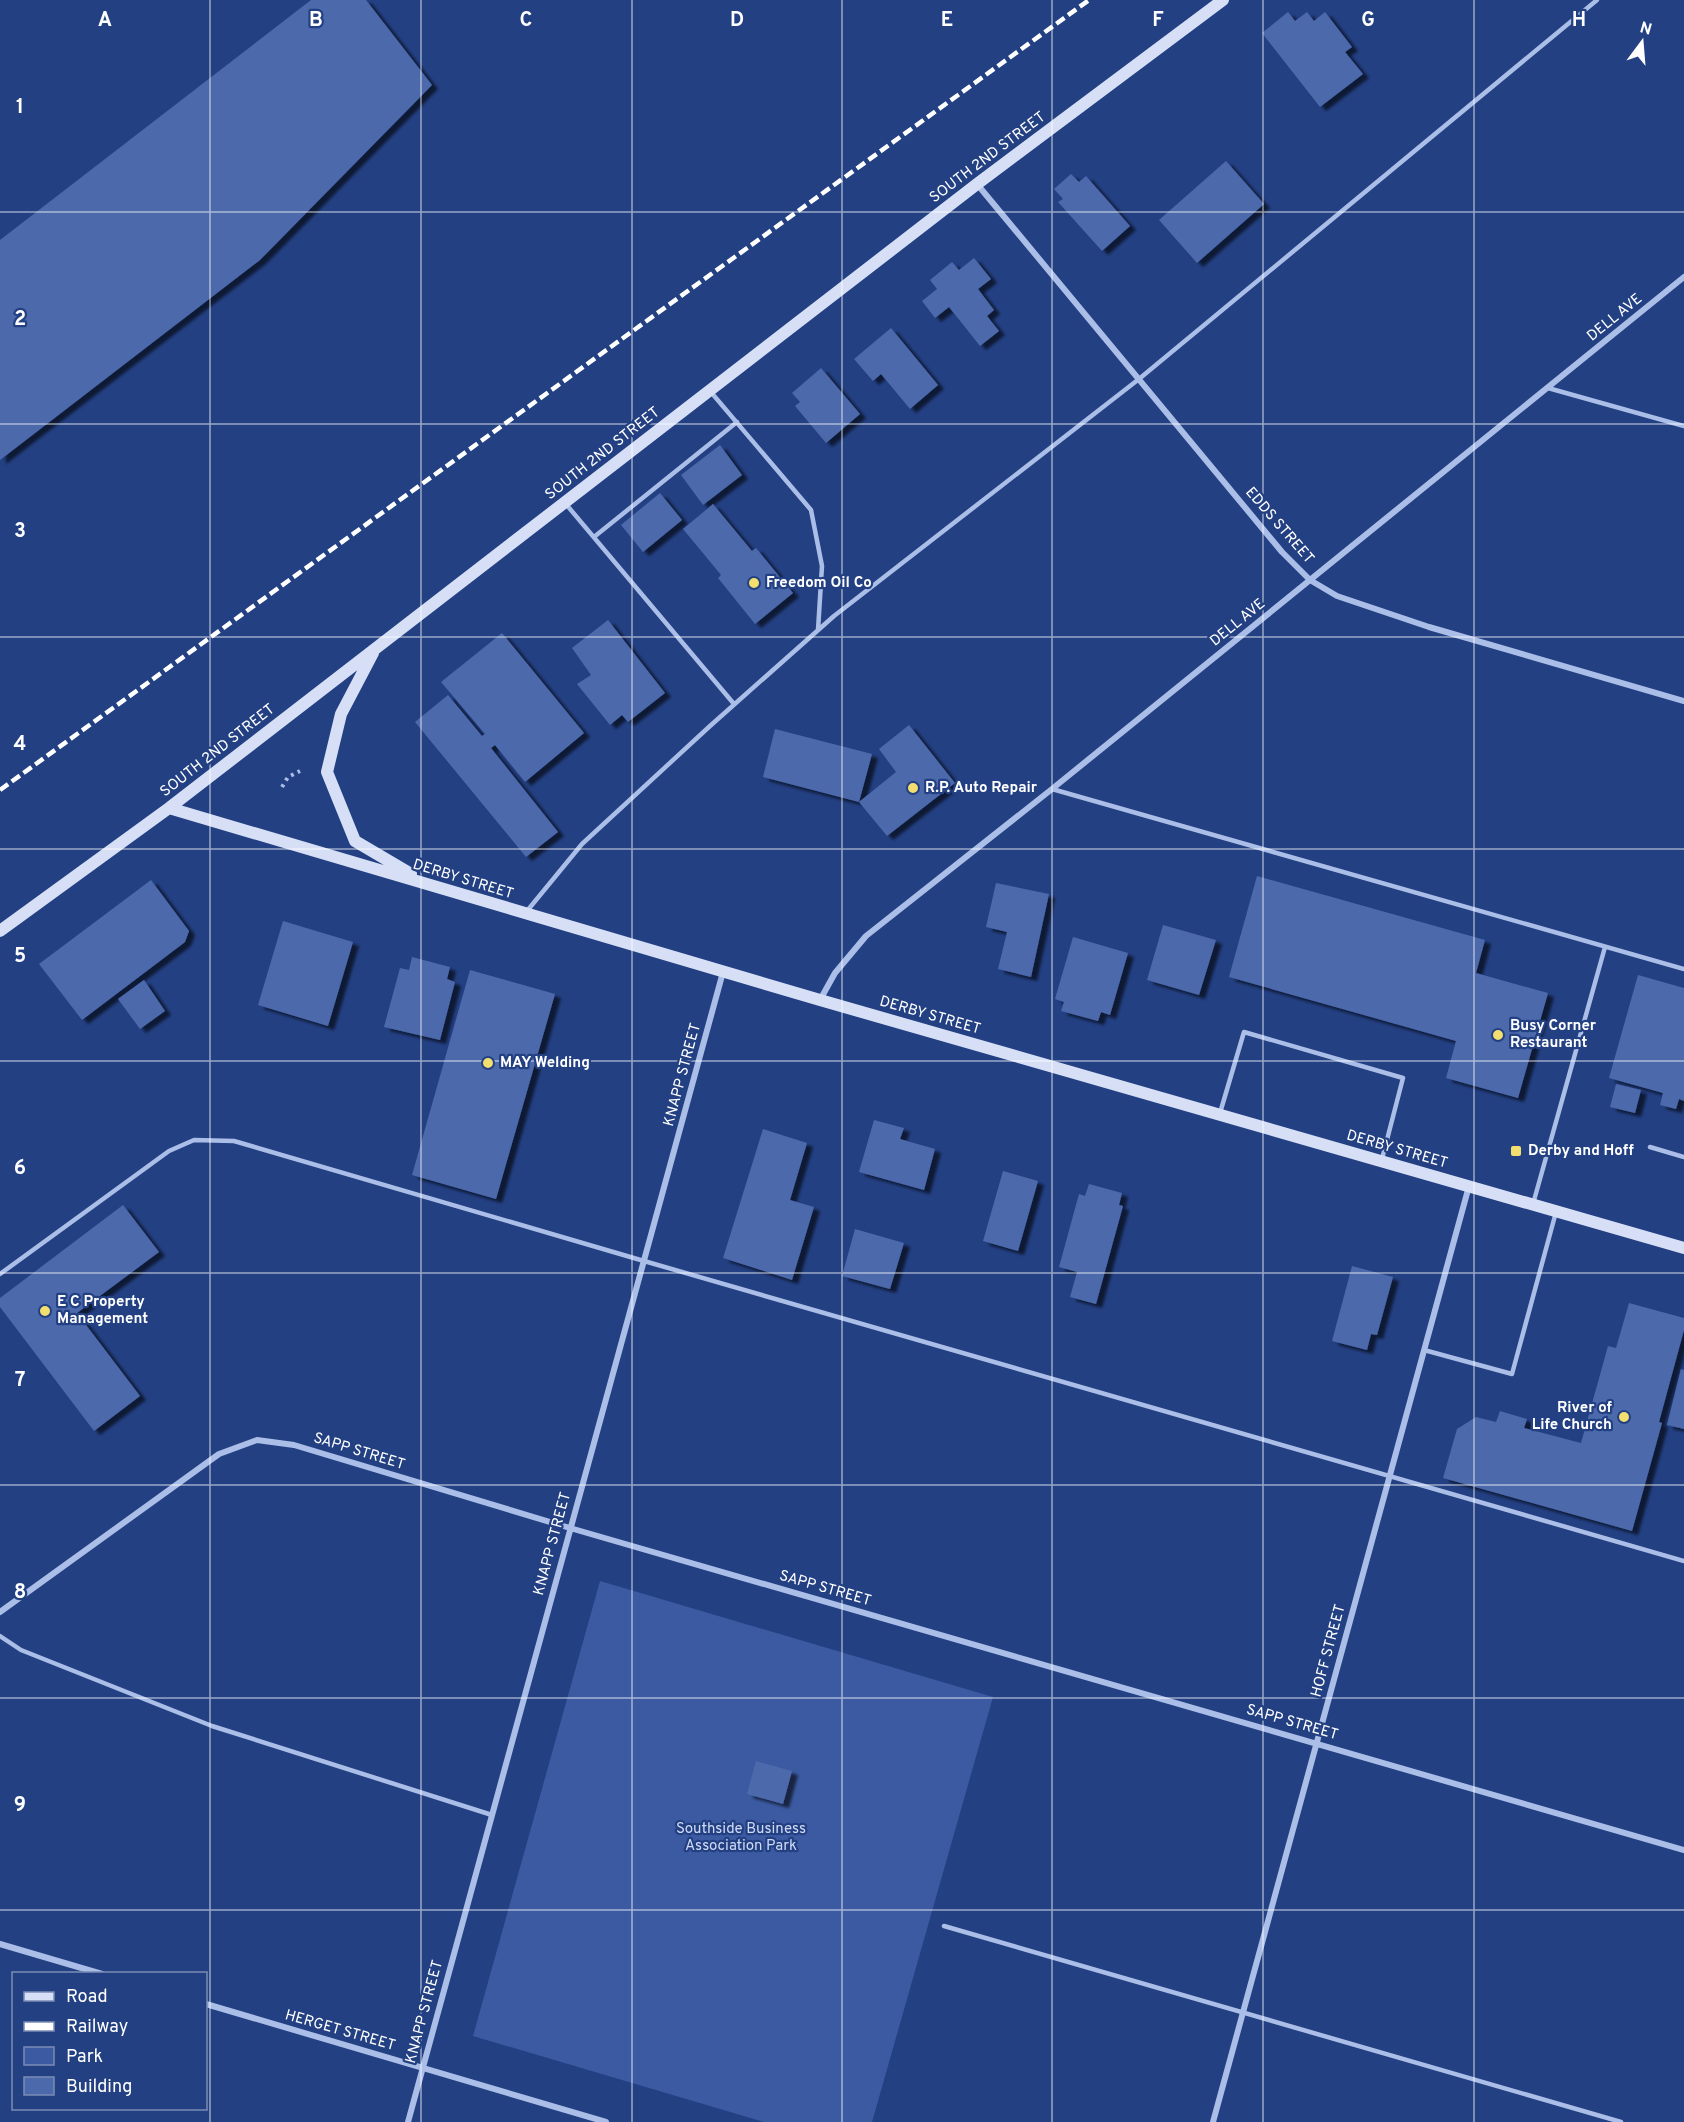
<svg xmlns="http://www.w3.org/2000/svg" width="1684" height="2122" viewBox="0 0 1684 2122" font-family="Overpass,sans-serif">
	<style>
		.green { fill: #3b5aa1 }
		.building { fill: #4c69ab; filter: url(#shadow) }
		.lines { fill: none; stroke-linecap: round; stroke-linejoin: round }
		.path { stroke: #abbee8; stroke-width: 4; stroke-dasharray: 3 4.5; stroke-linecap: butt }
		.service { stroke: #abbee8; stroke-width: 4.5 }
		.minor { stroke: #abbee8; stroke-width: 6 }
		.secondary { stroke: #d6dff6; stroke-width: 12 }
		.rail { stroke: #fff; stroke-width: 4.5; stroke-dasharray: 10 4.5; stroke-linecap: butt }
		.grid { fill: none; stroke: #fff; stroke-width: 1.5; stroke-opacity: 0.55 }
		.poi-dot { fill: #f2df6f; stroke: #234083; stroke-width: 2 }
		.labels { text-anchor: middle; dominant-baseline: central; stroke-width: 4.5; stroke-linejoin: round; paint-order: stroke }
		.street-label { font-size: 15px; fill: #fff; stroke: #234083 }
		.poi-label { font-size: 15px; font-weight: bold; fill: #fff; stroke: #234083; text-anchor: start }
		.park-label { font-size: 15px; fill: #cfdbf6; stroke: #234083 }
		.grid-label { font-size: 20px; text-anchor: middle; font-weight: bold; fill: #fff; stroke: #234083; stroke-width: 4.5; stroke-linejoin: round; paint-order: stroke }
	</style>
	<defs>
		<filter id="shadow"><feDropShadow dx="6" dy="4" stdDeviation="1.5" flood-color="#0009"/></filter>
	</defs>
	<rect width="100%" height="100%" fill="#234083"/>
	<!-- green -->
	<path class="green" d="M600,1581L993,1697L872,2122H764L473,2036Z"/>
	<!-- building -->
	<path class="building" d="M311,0H366L432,85L260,260L0,460V240Z
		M1288,12L1295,21L1307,12L1314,21L1325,12L1352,47L1345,52L1363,74L1320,107L1262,33Z
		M1226,161L1264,204L1197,263L1159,220Z
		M1071,174L1079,182L1086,176L1130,226L1102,251L1058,202L1063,199L1054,189Z
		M974,258L991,279L978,289L994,310L987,316L999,331L980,346L949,307L935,318L922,301L937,289L930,280L952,262L959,270Z
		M891,328L938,385L910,409L881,374L873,381L854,359Z
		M821,368L860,414L826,443L795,406L800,402L792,393Z
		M720,445L742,475L703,505L681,475Z
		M660,493L682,520L643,552L621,525Z
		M713,504L752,551L756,548L793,593L755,624L718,578L721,575L683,529Z
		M608,620L665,693L628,722L622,715L610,725L577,684L591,675L572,648Z
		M502,633L584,733L525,782L495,745L491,748L558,832L526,857L415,722L448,695L482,736L485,734L441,682Z
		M909,725L955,783L887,836L859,802L896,772L879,749Z
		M775,729L872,754L859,802L763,777Z
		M1257,876L1485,940L1476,973L1548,993L1518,1098L1446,1078L1456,1041L1229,977Z
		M151,880L189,931L185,942L82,1020L39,964Z
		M996,883L1049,894L1031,977L998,969L1007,932L986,927Z
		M283,921L353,942L328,1026L258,1005Z
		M1163,925L1216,940L1199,995L1147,980Z
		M1073,937L1128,953L1110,1015L1101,1012L1098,1021L1061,1011L1064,1002L1055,999Z
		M412,957L450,967L447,979L455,982L440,1040L384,1027L400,968L409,970Z
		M470,970L555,994L496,1199L412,1175Z
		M1638,975L1684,988V1101L1679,1099L1676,1109L1660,1105L1663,1093L1609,1078Z
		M144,980L165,1011L140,1029L118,999Z
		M1616,1084L1641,1090L1635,1113L1610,1107Z
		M874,1120L904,1128L900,1139L935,1149L924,1190L859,1172Z
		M763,1129L807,1143L790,1200L814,1207L792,1280L723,1258Z
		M1003,1171L1038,1181L1018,1251L983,1241Z
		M1089,1184L1122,1193L1119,1205L1123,1206L1096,1304L1070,1297L1077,1272L1059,1267L1079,1194L1085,1196Z
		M123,1205L159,1252L77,1313L140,1396L94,1431L0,1307V1298Z
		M855,1229L904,1243L890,1289L842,1276Z
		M1352,1266L1393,1277L1377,1335L1371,1334L1367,1350L1332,1341Z
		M1629,1303L1684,1318V1330L1659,1422L1662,1423L1632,1531L1443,1478L1457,1429L1476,1417L1496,1422L1500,1411L1527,1419L1524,1428L1581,1443L1608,1346L1616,1348Z
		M1681,1369L1684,1370V1429L1667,1425Z
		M756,1761L792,1771L783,1804L747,1794Z"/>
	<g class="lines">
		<!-- path -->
		<path class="path" d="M282,787L288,777L300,771"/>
		<!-- service -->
		<path class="service" d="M1548,388L1684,426
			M710,391L811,510L822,566L818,630
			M565,503L734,704
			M594,537L737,422
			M1052,789L1684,969
			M527,911L582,844L710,726L834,616L1139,379L1597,0
			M1220,1113L1244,1032L1403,1078L1382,1159
			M1650,1147L1684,1157
			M1533,1204L1605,947
			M0,1274L169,1151L194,1140L234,1141L644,1261L1684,1561
			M1424,1350L1512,1374L1556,1212
			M0,1636L21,1650L212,1726L492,1815
			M944,1926L1621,2122"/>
		<!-- minor -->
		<path class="minor" d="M977,184L1282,552L1310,580L1337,596L1429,627L1684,701
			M820,1000L835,973L866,936L1052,789L1684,277
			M0,1612L219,1454L257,1440L294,1445L570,1528L1684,1850
			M0,1944L102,1974
			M206,2004L606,2122
			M408,2122L723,972
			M1213,2122L1469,1186"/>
		<!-- secondary -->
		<path class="secondary" d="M373,653L341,714L327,772L355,841L411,874
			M169,808L820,1000L1684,1248
			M0,931L169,808L977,184L1223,0"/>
		<!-- rail -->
		<path class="rail" d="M0,790L1089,0"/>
	</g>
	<!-- grid -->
	<path class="grid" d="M210,0V2122M421,0V2122M632,0V2122M842,0V2122M1052,0V2122M1263,0V2122M1474,0V2122M0,212H1684M0,424H1684M0,637H1684M0,849H1684M0,1061H1684M0,1273H1684M0,1485H1684M0,1698H1684M0,1910H1684"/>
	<!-- markers -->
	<g class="poi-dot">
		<circle cx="754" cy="583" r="6"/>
		<circle cx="913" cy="788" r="6"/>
		<circle cx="1498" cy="1035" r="6"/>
		<circle cx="488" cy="1063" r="6"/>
		<rect x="1510" y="1145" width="12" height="12" rx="3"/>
		<circle cx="45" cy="1311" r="6"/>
		<circle cx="1624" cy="1417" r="6"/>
	</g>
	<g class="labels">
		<!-- street labels -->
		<g class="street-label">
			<text transform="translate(988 158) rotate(-37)">SOUTH 2ND STREET</text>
			<text transform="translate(1615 318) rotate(-39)">DELL AVE</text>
			<text transform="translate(603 454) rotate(-38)">SOUTH 2ND STREET</text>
			<text transform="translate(1279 526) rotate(49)">EDDS STREET</text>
			<text transform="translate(1238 623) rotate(-39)">DELL AVE</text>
			<text transform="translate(218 751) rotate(-38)">SOUTH 2ND STREET</text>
			<text transform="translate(463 880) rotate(17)">DERBY STREET</text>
			<text transform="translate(930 1016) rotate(16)">DERBY STREET</text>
			<text transform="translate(683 1075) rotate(-75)">KNAPP STREET</text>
			<text transform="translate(1397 1150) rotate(16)">DERBY STREET</text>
			<text transform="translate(359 1452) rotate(17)">SAPP STREET</text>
			<text transform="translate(553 1544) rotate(-75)">KNAPP STREET</text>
			<text transform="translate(825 1589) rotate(16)">SAPP STREET</text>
			<text transform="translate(1329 1651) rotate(-75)">HOFF STREET</text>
			<text transform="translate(1292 1723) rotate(16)">SAPP STREET</text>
			<text transform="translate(425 2012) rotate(-75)">KNAPP STREET</text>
			<text transform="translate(340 2031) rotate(16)">HERGET STREET</text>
		</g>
		<!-- poi labels -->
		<g class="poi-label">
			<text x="766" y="583">Freedom Oil Co</text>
			<text x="925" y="788">R.P. Auto Repair</text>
			<text x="1510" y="1026">Busy Corner<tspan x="1510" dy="17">Restaurant</tspan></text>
			<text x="500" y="1063">MAY Welding</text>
			<text x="1528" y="1151">Derby and Hoff</text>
			<text x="57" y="1302">E C Property<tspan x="57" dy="17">Management</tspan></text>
			<text x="1612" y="1408" text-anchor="end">River of<tspan x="1612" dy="17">Life Church</tspan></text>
		</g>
		<!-- park labels -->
		<g class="park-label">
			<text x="741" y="1829">Southside Business<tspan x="741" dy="17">Association Park</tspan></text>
		</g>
	</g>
	<g class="grid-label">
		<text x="105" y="26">A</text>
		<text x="316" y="26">B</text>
		<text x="526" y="26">C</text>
		<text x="737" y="26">D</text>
		<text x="947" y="26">E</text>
		<text x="1158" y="26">F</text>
		<text x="1368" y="26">G</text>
		<text x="1579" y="26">H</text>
		<text x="20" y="113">1</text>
		<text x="20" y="325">2</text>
		<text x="20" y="537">3</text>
		<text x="20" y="750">4</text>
		<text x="20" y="962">5</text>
		<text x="20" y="1174">6</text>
		<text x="20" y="1386">7</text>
		<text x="20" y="1598">8</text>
		<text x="20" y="1811">9</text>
	</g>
	<!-- legend -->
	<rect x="12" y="1972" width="195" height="138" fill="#234083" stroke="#7b8cb5" stroke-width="1.5"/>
	<rect x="24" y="1992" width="30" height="9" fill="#d6dff6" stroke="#7b8cb5" stroke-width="1.5"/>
	<text x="66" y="2002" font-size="18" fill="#ffffff">Road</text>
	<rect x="24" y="2022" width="30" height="9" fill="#ffffff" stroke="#7b8cb5" stroke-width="1.5"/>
	<text x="66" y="2032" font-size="18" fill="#ffffff">Railway</text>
	<rect x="24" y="2047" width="30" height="18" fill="#3b5aa1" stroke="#7b8cb5" stroke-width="1.5"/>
	<text x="66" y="2062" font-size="18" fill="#ffffff">Park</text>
	<rect x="24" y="2077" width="30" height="18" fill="#4c69ab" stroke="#7b8cb5" stroke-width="1.5"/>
	<text x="66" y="2092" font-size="18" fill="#ffffff">Building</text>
	<!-- north arrow -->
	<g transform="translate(1642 42) rotate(16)" stroke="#234083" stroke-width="4.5" paint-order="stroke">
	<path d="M0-4.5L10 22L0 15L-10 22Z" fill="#ffffff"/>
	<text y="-9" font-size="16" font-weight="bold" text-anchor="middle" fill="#ffffff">N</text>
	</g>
</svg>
